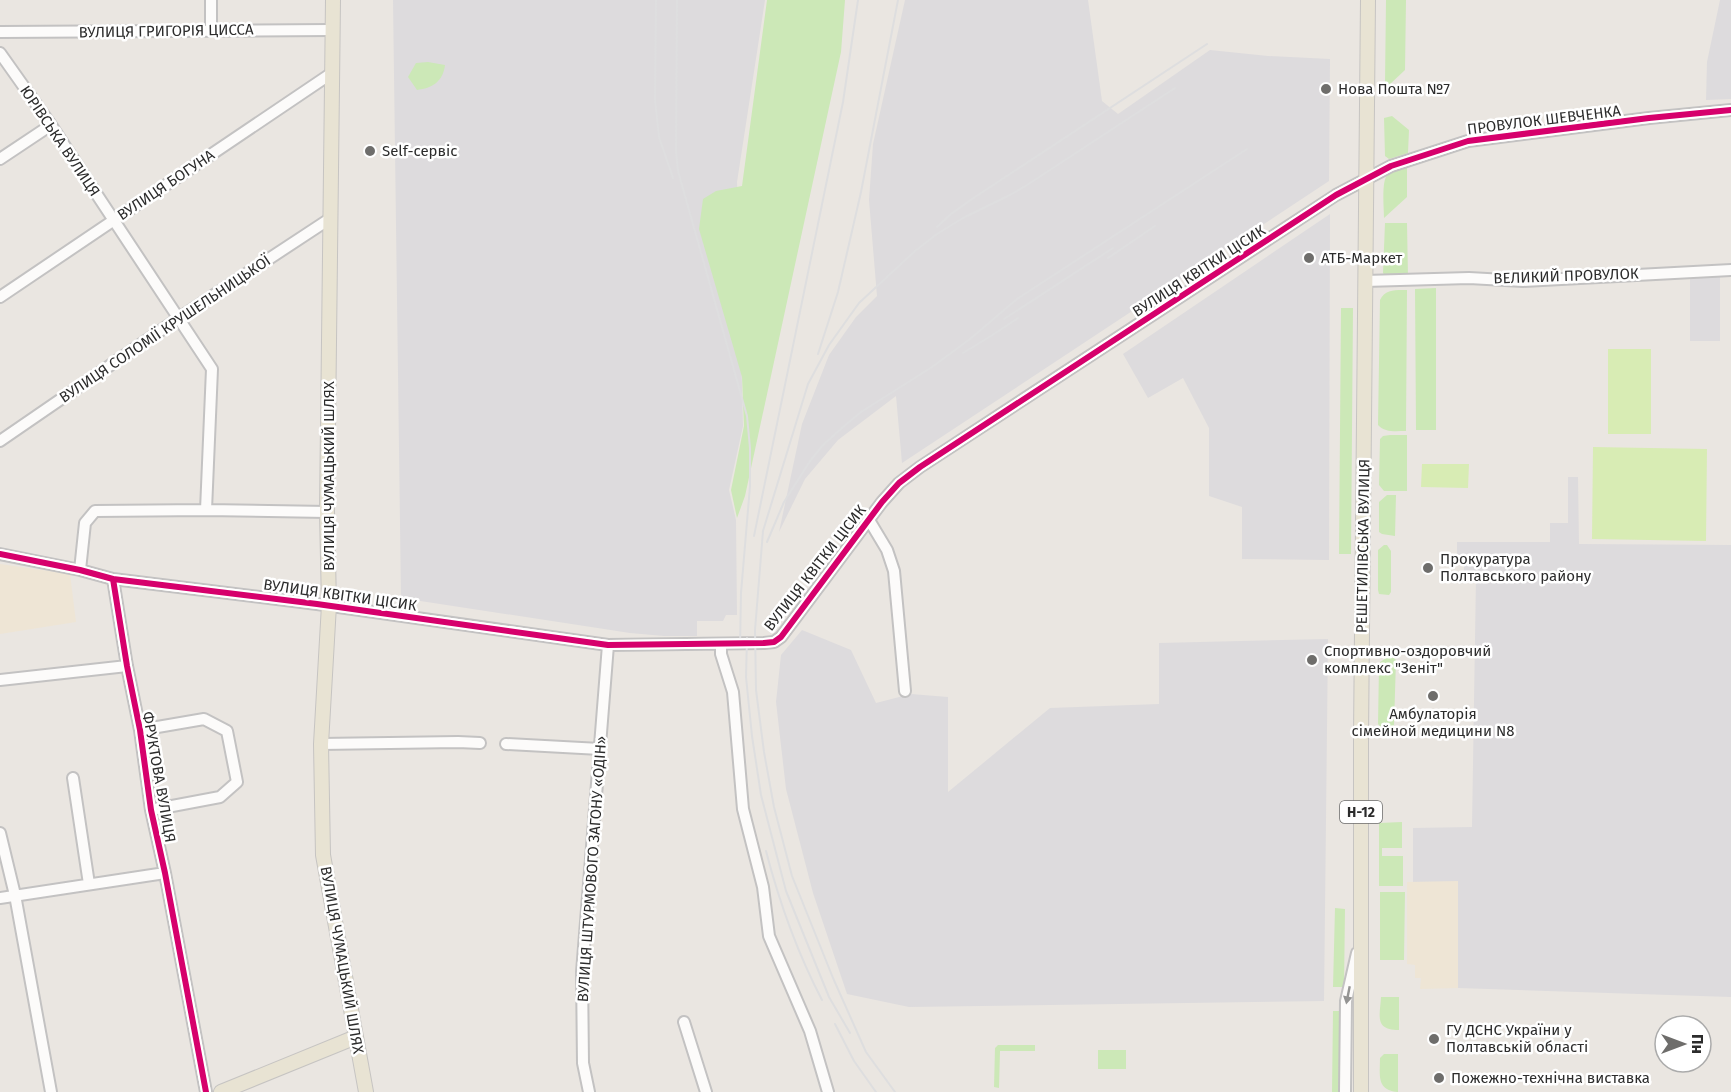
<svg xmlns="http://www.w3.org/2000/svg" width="1731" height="1092" viewBox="0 0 1731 1092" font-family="'Fira Sans',sans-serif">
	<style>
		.industrial { fill: #dddbdd }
		.education { fill: #eee5d5 }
		.green { fill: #cce8b7 }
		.pitch { fill: #d8ecb4 }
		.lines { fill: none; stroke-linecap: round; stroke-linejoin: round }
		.minor-casing { stroke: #c3c2c2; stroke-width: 14 }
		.major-casing { stroke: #c6c4c2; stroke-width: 16 }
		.minor { stroke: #fcfbfa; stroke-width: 10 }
		.major { stroke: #e8e3d3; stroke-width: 14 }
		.rail { stroke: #dededf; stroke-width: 2 }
		.cycleway-casing { stroke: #fff; stroke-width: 10 }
		.cycleway { stroke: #d6006c; stroke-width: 6 }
		.oneway { fill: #949493 }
		.poi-dot { fill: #6e6d6b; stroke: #fff; stroke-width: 2 }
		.labels { text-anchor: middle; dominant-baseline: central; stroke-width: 5; stroke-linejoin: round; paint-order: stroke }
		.shield { fill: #fff; stroke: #6b6b6b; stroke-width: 1.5 }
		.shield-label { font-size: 14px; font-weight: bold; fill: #2c2c2c }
		.street-label { font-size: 15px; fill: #2c2c2c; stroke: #fff }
		.poi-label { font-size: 15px; fill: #2c2c2c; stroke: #fff; text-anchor: start }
	</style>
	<rect width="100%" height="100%" fill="#eae6e1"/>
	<!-- industrial -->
	<path class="industrial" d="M393,0H765L737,182L743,426L729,490L736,520L737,615H726L723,621H697V636H664L630,633L401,598Z
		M905,0H1088L1102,101L1118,114L1210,50L1268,56L1330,59L1329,181L902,463L896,396L838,440L805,479L779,532L802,424L829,355L856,317L877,296L869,200L873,144Z
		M1720,0H1731V99L1706,100L1707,62Z
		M1330,214L1329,560L1242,559V507L1209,496V428L1183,378L1148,398L1123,354Z
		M1690,275H1720V341H1690Z
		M1568,477H1578L1579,544L1731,545V997L1458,988L1457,882H1413V828L1472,827L1476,577H1464V557H1457V542H1550V523H1568Z
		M802,630L851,650L876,703L911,694L948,697V792L1050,708L1159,704V643L1328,639L1324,1001L909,1007L847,994L813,893L786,789L776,702L781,655Z"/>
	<!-- education -->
	<path class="education" d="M0,564L70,574L76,622L0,634Z
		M1458,881V988L1420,989L1421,978H1415V965L1407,964V882Z"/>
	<!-- green -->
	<path class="green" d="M767,0H845L841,52L745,496L737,518L731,490L744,426L742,377L699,229L703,199L716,191L742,186Z
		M1386,0H1406L1405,70L1388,86L1385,83Z
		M428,62L445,65C443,82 432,88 417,90L408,77L416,63Z
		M1392,116L1409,130L1408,153L1389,159L1385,156L1384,118Z
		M1407,167V197L1384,218C1384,208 1381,180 1388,174C1393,170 1402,169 1407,167Z
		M1385,223H1407L1408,278L1386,277L1383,273Z
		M1436,288V430H1416L1415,289Z
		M1407,290L1406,431C1396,431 1385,433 1378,425L1380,300C1385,289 1396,290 1407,290Z
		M1341,308H1353L1351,554H1339Z
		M1390,435H1407V491H1384L1379,485L1380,439L1383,436Z
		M1387,495H1396L1395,536L1382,534L1379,532V502Z
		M1384,545H1387L1391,551V592L1389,595L1379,594L1378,590V550Z
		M1388,657L1394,658L1396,660L1394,725C1388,731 1383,730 1378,724L1379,666L1380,662Z
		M1402,822V848H1382V856H1403V886H1379V823Z
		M1380,892H1405L1404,960H1380Z
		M1335,908L1345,909L1344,987H1333Z
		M1381,997H1399V1030C1374,1030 1380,1016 1381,997Z
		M1333,1011H1343L1342,1092H1332Z
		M998,1045H1035V1051H1000L999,1088L994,1087L995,1048Z
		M1098,1050H1126V1069H1098Z
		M1384,1054H1398V1092C1376,1090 1380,1075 1380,1058Z"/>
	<!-- pitch -->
	<path class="pitch" d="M1608,349H1651V434H1608Z
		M1593,447L1707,449L1706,541L1592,539Z
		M1422,464H1469L1468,488L1421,487Z"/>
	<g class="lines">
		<defs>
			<path id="minor" d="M211,30V0
				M0,32L332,30
				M0,53L51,125L212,369L206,510
				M0,159L51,125
				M1365,281L1469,278L1523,281L1731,270
				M0,297L332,73
				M0,441L179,318L331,218
				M869,520L887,550L894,571L905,691
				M0,554L80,570L113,579L127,666L140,730L151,810L165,873L206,1092
				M80,570L85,523L95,511L206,510L327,512
				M113,579L317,604L608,645L764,643L774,642L781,637L882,502L899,483L920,467L1336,195L1391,166L1468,141L1649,118L1731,110
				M721,644V654L733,692L743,809L763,887L769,936L810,1031L828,1092
				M0,680L127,666
				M140,730L204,719L227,731L237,782L220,797L151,810
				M321,744L458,742L480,743
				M506,744L600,749
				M73,778L89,884
				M0,833L15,895L51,1092
				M0,898L165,873
				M684,1022L706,1092
				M589,1092L583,1063L582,972L608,645
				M1345,1092L1346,1001L1357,953"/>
			<path id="major" d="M333,0L327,512L329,605L321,744L323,855L366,1092
				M221,1092L356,1037
				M1361,1092V736L1368,0"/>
		</defs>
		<!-- minor casing -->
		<use href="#minor" class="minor-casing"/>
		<!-- major casing -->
		<use href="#major" class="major-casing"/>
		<!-- minor -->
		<use href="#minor" class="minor"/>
		<!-- major -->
		<use href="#major" class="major"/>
		<!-- rail -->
		<path class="rail" d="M656,0L655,100L659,137L673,178
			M677,0L676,151L678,171L747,416L750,448V486L741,593L740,647
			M937,227L951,214L972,199L1207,44
			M1108,258L1155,226
			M1004,319L1113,248
			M963,353L991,336L1018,318
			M818,354L838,292L861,192L898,0
			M754,536L843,102L858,0
			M767,542L784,502L810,461L823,445L843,427L861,412L932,367L970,339L1017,299L1247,149
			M747,638L746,677L752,736L761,795L786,891L829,997L850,1033
			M766,851C779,901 798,954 822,1000
			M835,1024L854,1061L876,1092
			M895,1092L866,1052L833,978L792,876L774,807L764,752L756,690L755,630L763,531L808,384L829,345L859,303L915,251L937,234L963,218L1010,195L1027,185L1175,88"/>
		<defs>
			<path id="cycleway" d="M0,554L80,570L113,579L127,666L140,730L151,810L165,873L206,1092
				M113,579L317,604L608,645L764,643L774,642L781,637L882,502L899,483L920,467L1336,195L1391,166L1468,141L1649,118L1731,110"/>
		</defs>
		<!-- cycleway casing -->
		<use href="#cycleway" class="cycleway-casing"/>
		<!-- cycleway -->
		<use href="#cycleway" class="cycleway"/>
	</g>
	<!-- one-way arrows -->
	<defs><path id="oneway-solid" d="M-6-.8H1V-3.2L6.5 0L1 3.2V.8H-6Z" transform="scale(1.5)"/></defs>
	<use class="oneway" href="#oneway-solid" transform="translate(1348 995) rotate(101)"/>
	<!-- markers -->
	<g class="poi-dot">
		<circle cx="1326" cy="89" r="6"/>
		<circle cx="370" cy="151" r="6"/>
		<circle cx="1309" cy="258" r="6"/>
		<circle cx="1428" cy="568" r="6"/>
		<circle cx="1312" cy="660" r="6"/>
		<circle cx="1433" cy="696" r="6"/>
		<circle cx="1434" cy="1039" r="6"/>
		<circle cx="1439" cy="1078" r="6"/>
	</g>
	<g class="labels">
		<!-- shield labels -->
		<rect class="shield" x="1340" y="801" width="42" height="22" rx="4.5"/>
		<g class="shield-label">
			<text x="1361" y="812">Н-12</text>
		</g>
		<!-- street labels -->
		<g class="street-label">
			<text transform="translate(166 31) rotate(-1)">ВУЛИЦЯ ГРИГОРІЯ ЦИССА</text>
			<text transform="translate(1544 120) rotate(-7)">ПРОВУЛОК ШЕВЧЕНКА</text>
			<text transform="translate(60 141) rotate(56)">ЮРІВСЬКА ВУЛИЦЯ</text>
			<text transform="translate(166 185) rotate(-34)">ВУЛИЦЯ БОГУНА</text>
			<text transform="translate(1199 271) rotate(-33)">ВУЛИЦЯ КВІТКИ ЦІСИК</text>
			<text transform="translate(1566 276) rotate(-2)">ВЕЛИКИЙ ПРОВУЛОК</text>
			<text transform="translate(165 329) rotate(-34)">ВУЛИЦЯ СОЛОМІЇ КРУШЕЛЬНИЦЬКОЇ</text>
			<text transform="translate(329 476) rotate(-90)">ВУЛИЦЯ ЧУМАЦЬКИЙ ШЛЯХ</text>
			<text transform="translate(1363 546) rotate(-89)">РЕШЕТИЛІВСЬКА ВУЛИЦЯ</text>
			<text transform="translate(815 568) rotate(-52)">ВУЛИЦЯ КВІТКИ ЦІСИК</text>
			<text transform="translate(340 595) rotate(8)">ВУЛИЦЯ КВІТКИ ЦІСИК</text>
			<text transform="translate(159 777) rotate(80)">ФРУКТОВА ВУЛИЦЯ</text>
			<text transform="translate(592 869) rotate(-86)">ВУЛИЦЯ ШТУРМОВОГО ЗАГОНУ «ОДІН»</text>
			<text transform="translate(342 960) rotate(80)">ВУЛИЦЯ ЧУМАЦЬКИЙ ШЛЯХ</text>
		</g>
		<!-- poi labels -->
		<g class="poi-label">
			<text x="1338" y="89">Нова Пошта №7</text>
			<text x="382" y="151">Self-сервіс</text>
			<text x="1321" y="258">АТБ-Маркет</text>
			<text x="1440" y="559">Прокуратура<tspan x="1440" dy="17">Полтавського району</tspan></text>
			<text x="1324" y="651">Спортивно-оздоровчий<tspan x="1324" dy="17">комплекс "Зеніт"</tspan></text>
			<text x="1433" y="714" text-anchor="middle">Амбулаторія<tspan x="1433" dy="17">сімейной медицини N8</tspan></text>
			<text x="1446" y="1030">ГУ ДСНС України у<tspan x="1446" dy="17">Полтавській області</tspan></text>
			<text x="1451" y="1078">Пожежно-технічна виставка</text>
		</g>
	</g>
	<!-- north arrow -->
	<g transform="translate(1683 1044) rotate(90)"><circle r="28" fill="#ffffff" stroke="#ababab" stroke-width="1.5"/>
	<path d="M0-4.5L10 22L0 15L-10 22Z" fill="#6e6d6b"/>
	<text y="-9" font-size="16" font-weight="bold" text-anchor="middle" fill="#2c2c2c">Пн</text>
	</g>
</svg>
